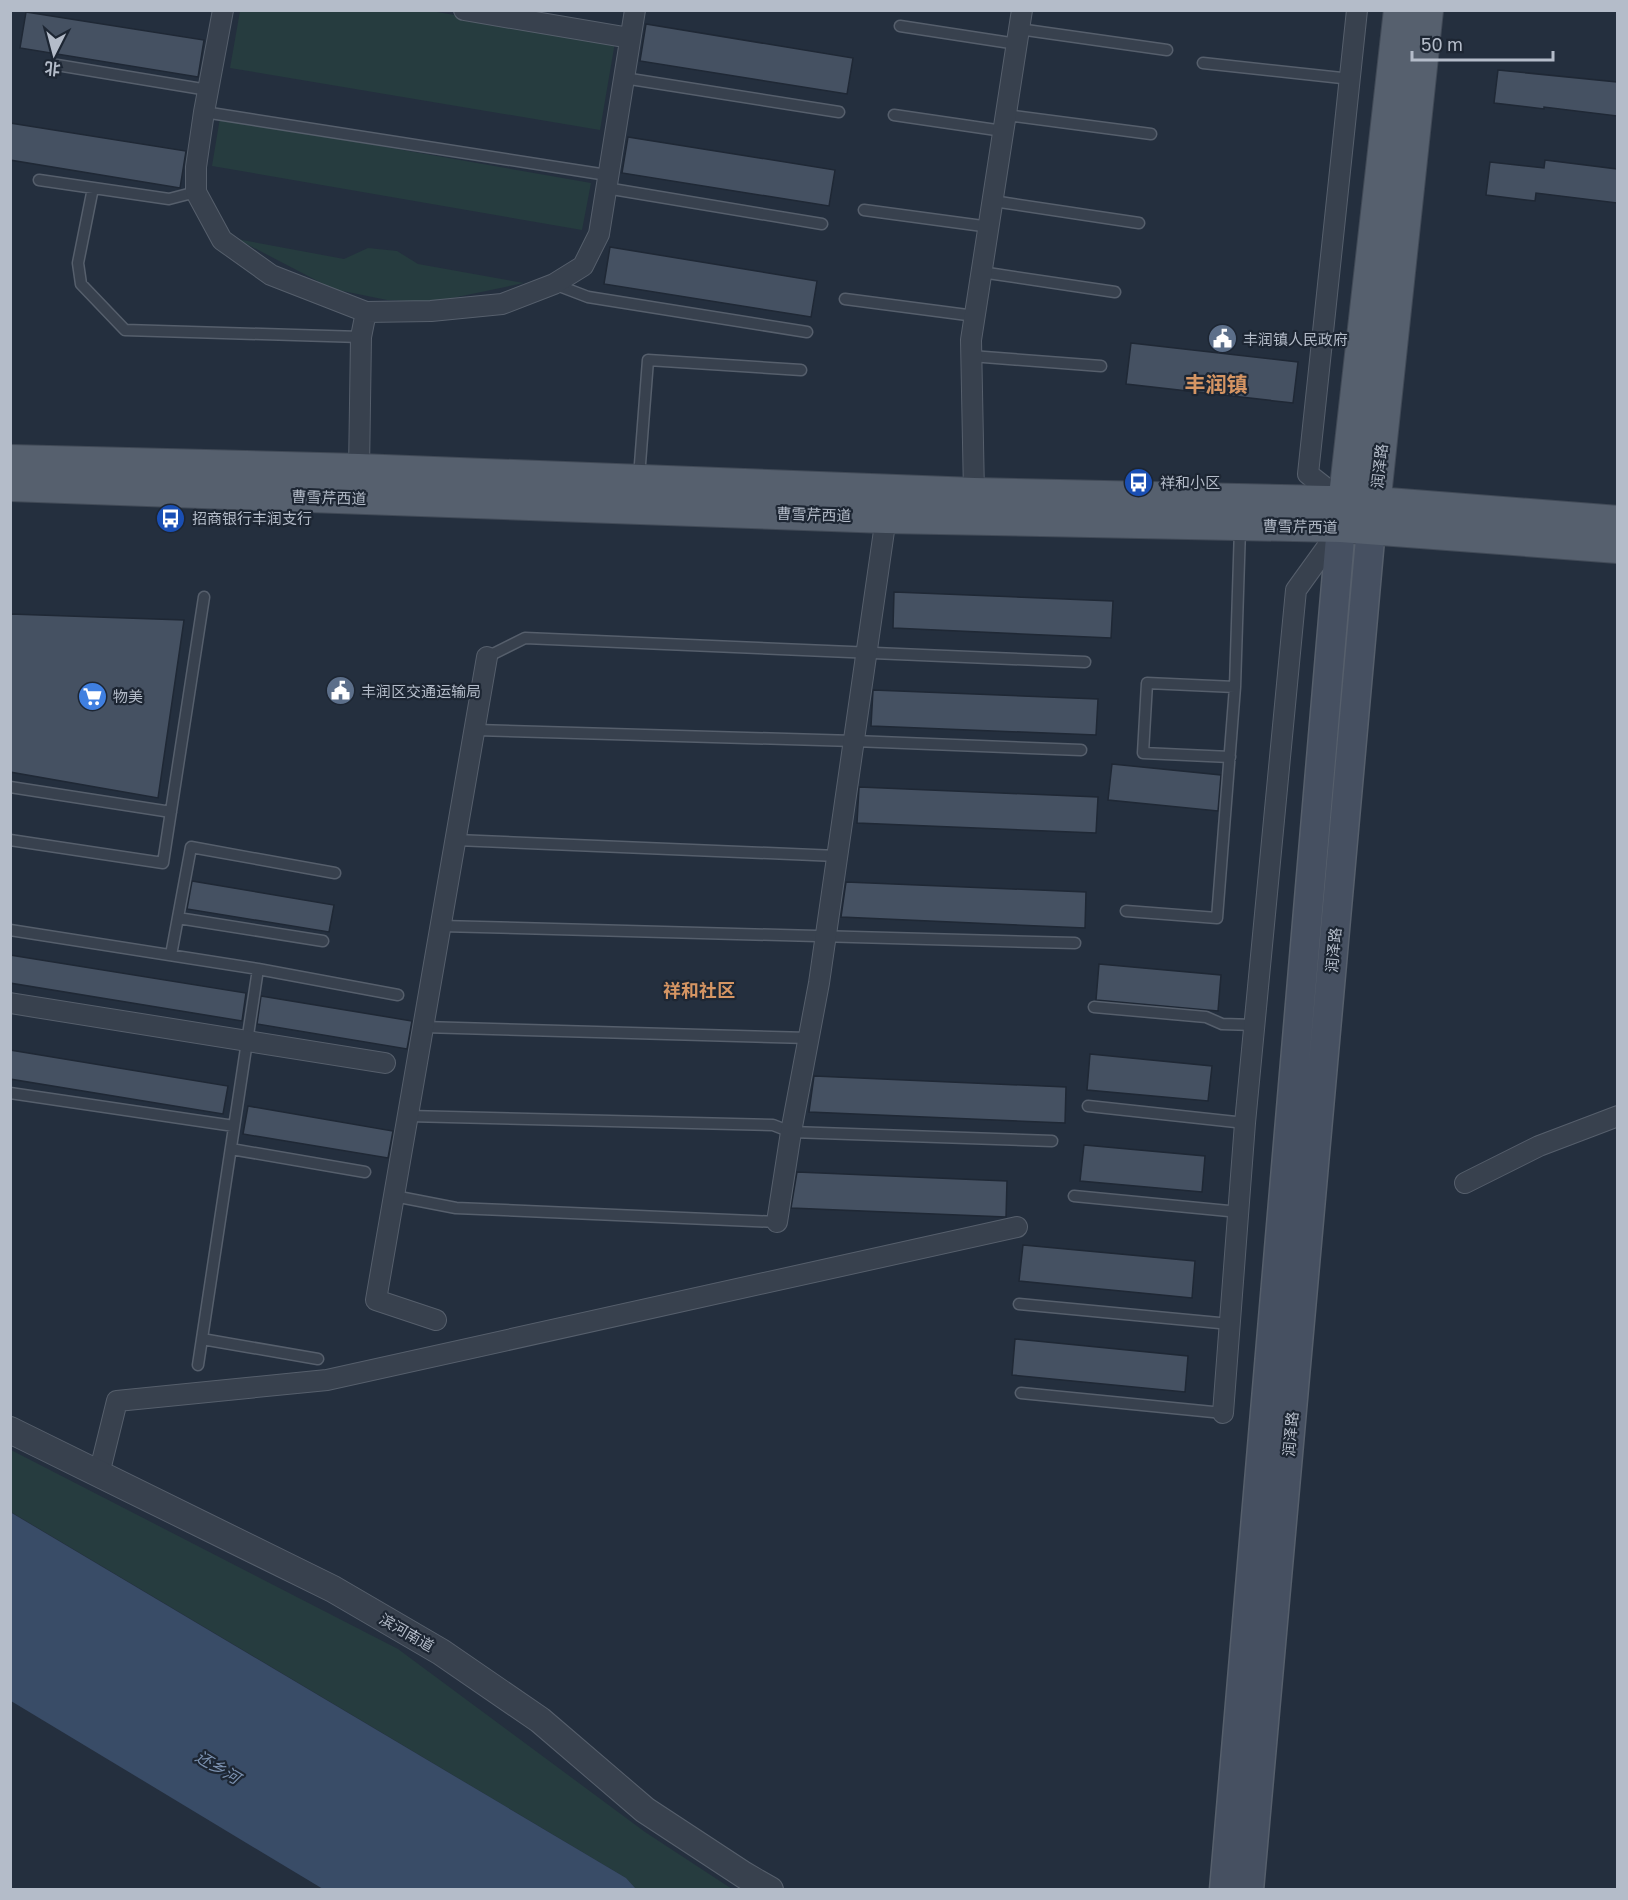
<svg xmlns="http://www.w3.org/2000/svg" width="1628" height="1900" viewBox="0 0 1628 1900" font-family="'Golos Text','Noto Sans SC',sans-serif">
	<style>
		.green { fill: #263c3f }
		.water { fill: #394c67 }
		.building { fill: #455162; stroke: #1f2835; stroke-width: 1.5 }
		.lines { fill: none; stroke-linecap: round; stroke-linejoin: round }
		.service-casing { stroke: #565f6c; stroke-width: 13 }
		.minor-casing { stroke: #565f6c; stroke-width: 22 }
		.tertiary-casing { stroke: #565f6c; stroke-width: 28 }
		.secondary-casing { stroke: #565f6c; stroke-width: 31 }
		.primary-casing { stroke: #414a57; stroke-width: 34 }
		.service { stroke: #38414e; stroke-width: 10 }
		.minor { stroke: #38414e; stroke-width: 20 }
		.tertiary { stroke: #38414e; stroke-width: 26 }
		.secondary { stroke: #465061; stroke-width: 28 }
		.primary { stroke: #56606e; stroke-width: 32 }
		.labels { text-anchor: middle; dominant-baseline: central; stroke-width: 4.5; stroke-linejoin: round; paint-order: stroke }
		.poi-label { font-size: 15px; fill: #b4bcc9; stroke: #1d2633; text-anchor: start }
		.street-label { font-size: 15px; fill: #b4bcc9; stroke: #1d2633 }
		.water-label { font-size: 16px; font-style: italic; fill: #7c92b1; stroke: #1d2633 }
		.quarter-label { font-size: 18px; font-weight: bold; fill: #d59563; stroke: #1d2633 }
		.district-label { font-size: 21px; font-weight: bold; fill: #d59563; stroke: #1d2633 }
	</style>
	<rect width="100%" height="100%" fill="#242f3e"/>
	<!-- green -->
	<path class="green" d="M240,11H431L615,42L600,130L230,68Z
		M220,118L591,183L582,230L212,166Z
		M237,239L344,259L368,248L397,251L418,264L524,283L433,302L387,300L333,289Z
		M11,1450L398,1649L645,1832L732,1889H636L626,1878L11,1512Z"/>
	<!-- water -->
	<path class="water" d="M10,1512L626,1878L636,1889H323L11,1701Z"/>
	<!-- building -->
	<path class="building" d="M26,12L204,40L198,77L20,48Z
		M646,24L853,58L847,94L640,61Z
		M1498,70L1617,82V116L1544,107V109L1494,103Z
		M10,123L186,151L180,188L10,160Z
		M628,137L835,170L829,206L622,173Z
		M1545,160L1617,169V203L1536,193L1535,201L1486,195L1490,162L1544,168Z
		M610,247L817,281L811,317L604,284Z
		M1131,343L1298,362L1293,403L1126,384Z
		M894,592L1113,601L1111,638L893,628Z
		M10,614L184,620L158,798L10,772Z
		M873,690L1098,699L1096,735L871,726Z
		M1112,764L1221,775L1218,811L1108,800Z
		M859,787L1098,797L1096,833L857,823Z
		M192,881L334,905L329,932L187,909Z
		M846,882L1086,892L1085,928L841,917Z
		M10,955L246,993L242,1021L10,983Z
		M1099,964L1221,975L1218,1011L1096,1000Z
		M261,996L412,1021L407,1049L257,1024Z
		M10,1050L228,1086L223,1114L10,1079Z
		M1090,1054L1212,1066L1208,1101L1087,1090Z
		M814,1076L1066,1087L1065,1123L809,1112Z
		M248,1106L393,1131L388,1158L243,1134Z
		M1084,1145L1205,1156L1202,1192L1080,1181Z
		M797,1172L1007,1181L1006,1217L791,1208Z
		M1023,1245L1195,1261L1192,1298L1019,1281Z
		M1015,1339L1188,1356L1185,1392L1012,1375Z"/>
	<g class="lines">
		<defs>
			<path id="service" d="M900,26L1017,44
				M1019,29L1167,50
				M1203,63L1351,79
				M57,65L208,90
				M624,78L839,112
				M204,112L607,175
				M894,115L1003,131
				M1006,115L1151,134
				M39,180L169,199L196,192
				M93,188L78,263L81,284L125,330L361,337
				M606,188L822,224
				M993,201L1139,223
				M864,210L990,227
				M981,272L1115,292
				M554,284L588,297L807,332
				M845,299L975,316
				M971,356L1101,366
				M639,477L648,360L801,370
				M487,657L525,638L1085,662
				M476,730L854,741L1081,750
				M1230,757L1143,753L1147,683L1235,687
				M10,787L171,812
				M10,840L163,863L204,597
				M456,840L837,856
				M1126,911L1217,918L1235,687L1240,528
				M178,918L323,941
				M441,926L1075,943
				M10,930L258,969L398,995
				M171,955L191,847L335,873
				M1094,1007L1206,1017L1222,1024L1255,1025
				M423,1027L809,1038
				M10,1093L234,1126
				M1088,1106L1245,1123
				M408,1116L773,1125L791,1132L1052,1141
				M231,1149L365,1172
				M394,1196L456,1208L777,1222
				M1074,1196L1239,1212
				M1019,1304L1230,1324
				M202,1339L318,1359
				M198,1365L258,969
				M1021,1393L1223,1413"/>
			<path id="minor" d="M223,10L204,112L196,167V192L222,240L271,275L366,312
				M464,10L630,38
				M359,470L361,337L366,312L431,311L502,304L554,284L583,266L599,234L635,10
				M974,494L971,340L1022,10
				M1345,503L1308,474L1357,10
				M10,1003L385,1063
				M1465,1183L1539,1146L1618,1116
				M777,1222L791,1132L819,983L886,517
				M436,1320L376,1300L487,657
				M1223,1413L1245,1123L1296,590L1340,529
				M99,1474L117,1401L327,1380L1017,1227"/>
			<path id="tertiary" d="M10,1430L333,1589L441,1652L540,1720L645,1810L744,1875L770,1890"/>
			<path id="secondary" d="M1224,1890L1341,526
				M1249,1890L1371,528"/>
			<path id="primary" d="M10,461L359,470L974,494L1375,503L1618,522
				M10,485L886,517L1341,526L1618,547
				M1342,523L1400,10
				M1372,524L1427,10"/>
		</defs>
		<!-- service casing -->
		<use href="#service" class="service-casing"/>
		<!-- minor casing -->
		<use href="#minor" class="minor-casing"/>
		<!-- tertiary casing -->
		<use href="#tertiary" class="tertiary-casing"/>
		<!-- secondary casing -->
		<use href="#secondary" class="secondary-casing"/>
		<!-- primary casing -->
		<use href="#primary" class="primary-casing"/>
		<!-- service -->
		<use href="#service" class="service"/>
		<!-- minor -->
		<use href="#minor" class="minor"/>
		<!-- tertiary -->
		<use href="#tertiary" class="tertiary"/>
		<!-- secondary -->
		<use href="#secondary" class="secondary"/>
		<!-- primary -->
		<use href="#primary" class="primary"/>
	</g>
	<!-- icons -->
	<defs>
		<symbol id="civic-disc" viewBox="-11 -11 22 22"><circle r="9.5" fill="#5c6f8a" stroke="#1d2633"/><path d="M-.6-6.5H3V-4.5H.6V-3L4-1V1h2V6H-6V1h2V-1L-.6-3ZM-1.2 2.5V6h2.4V2.5Z" fill="#fff"/></symbol>
		<symbol id="bus-disc" viewBox="-11 -11 22 22"><circle r="9.5" fill="#1a4fb4" stroke="#1d2633"/><path d="M-5-6H5V4H4V6H2V4H-2V6H-4V4H-5ZM-3.5-4V0h7V-4ZM-3.5 1.2v1.5H-2V1.2ZM2 1.2v1.5H3.5V1.2Z" fill="#fff"/></symbol>
		<symbol id="supermarket-disc" viewBox="-11 -11 22 22"><circle r="9.5" fill="#3f7fe0" stroke="#1d2633"/><path d="M-6-5.5h2.5l.6 2H6L4.5 2H-2.5L-4.4-4H-6ZM-1.5 3.2a1.3 1.3 0 1 0 .1 0ZM3 3.2a1.3 1.3 0 1 0 .1 0Z" fill="#fff"/></symbol>
	</defs>
	<g fill-rule="evenodd">
		<use href="#civic-disc" x="1206" y="322" width="33" height="33"/>
		<use href="#bus-disc" x="1122" y="466" width="33" height="33"/>
		<use href="#bus-disc" x="154" y="502" width="33" height="33"/>
		<use href="#civic-disc" x="324" y="674" width="33" height="33"/>
		<use href="#supermarket-disc" x="76" y="680" width="33" height="33"/>
	</g>
	<g class="labels">
		<!-- poi labels -->
		<g class="poi-label">
			<text x="1243" y="339">丰润镇人民政府</text>
			<text x="1160" y="482">祥和小区</text>
			<text x="192" y="518">招商银行丰润支行</text>
			<text x="361" y="691">丰润区交通运输局</text>
			<text x="113" y="696">物美</text>
		</g>
		<!-- street labels -->
		<g class="street-label">
			<text transform="translate(1379 466) rotate(-84)">润泽路</text>
			<text transform="translate(329 497) rotate(2)">曹雪芹西道</text>
			<text transform="translate(814 514) rotate(2)">曹雪芹西道</text>
			<text transform="translate(1300 526) rotate(1)">曹雪芹西道</text>
			<text transform="translate(1333 950) rotate(-85)">润泽路</text>
			<text transform="translate(1290 1434) rotate(-85)">润泽路</text>
			<text transform="translate(407 1632) rotate(30)">滨河南道</text>
		</g>
		<!-- water labels -->
		<g class="water-label">
			<text transform="translate(218 1767) rotate(31)">还乡河</text>
		</g>
		<!-- quarter labels -->
		<g class="quarter-label">
			<text x="699" y="990">祥和社区</text>
		</g>
		<!-- district labels -->
		<g class="district-label">
			<text x="1216" y="384">丰润镇</text>
		</g>
	</g>
	<!-- border -->
	<rect width="1628" height="1900" fill="none" stroke="#b4bcc9" stroke-width="24"/>
	<!-- north arrow -->
	<g transform="translate(54 54) rotate(186)" stroke="#1d2633" stroke-width="4.5" paint-order="stroke">
	<path d="M0-4.5L10 22L0 15L-10 22Z" fill="#b4bcc9"/>
	<text y="-9" font-size="16" font-weight="bold" text-anchor="middle" fill="#b4bcc9">北</text>
	</g>
	<!-- scale -->
	<path d="M1412 51v9h141v-9" fill="none" stroke="#b4bcc9" stroke-width="3"/>
	<text x="1421" y="51" font-size="18" fill="#b4bcc9" stroke="#1d2633" stroke-width="4.5" paint-order="stroke">50 m</text>
</svg>
